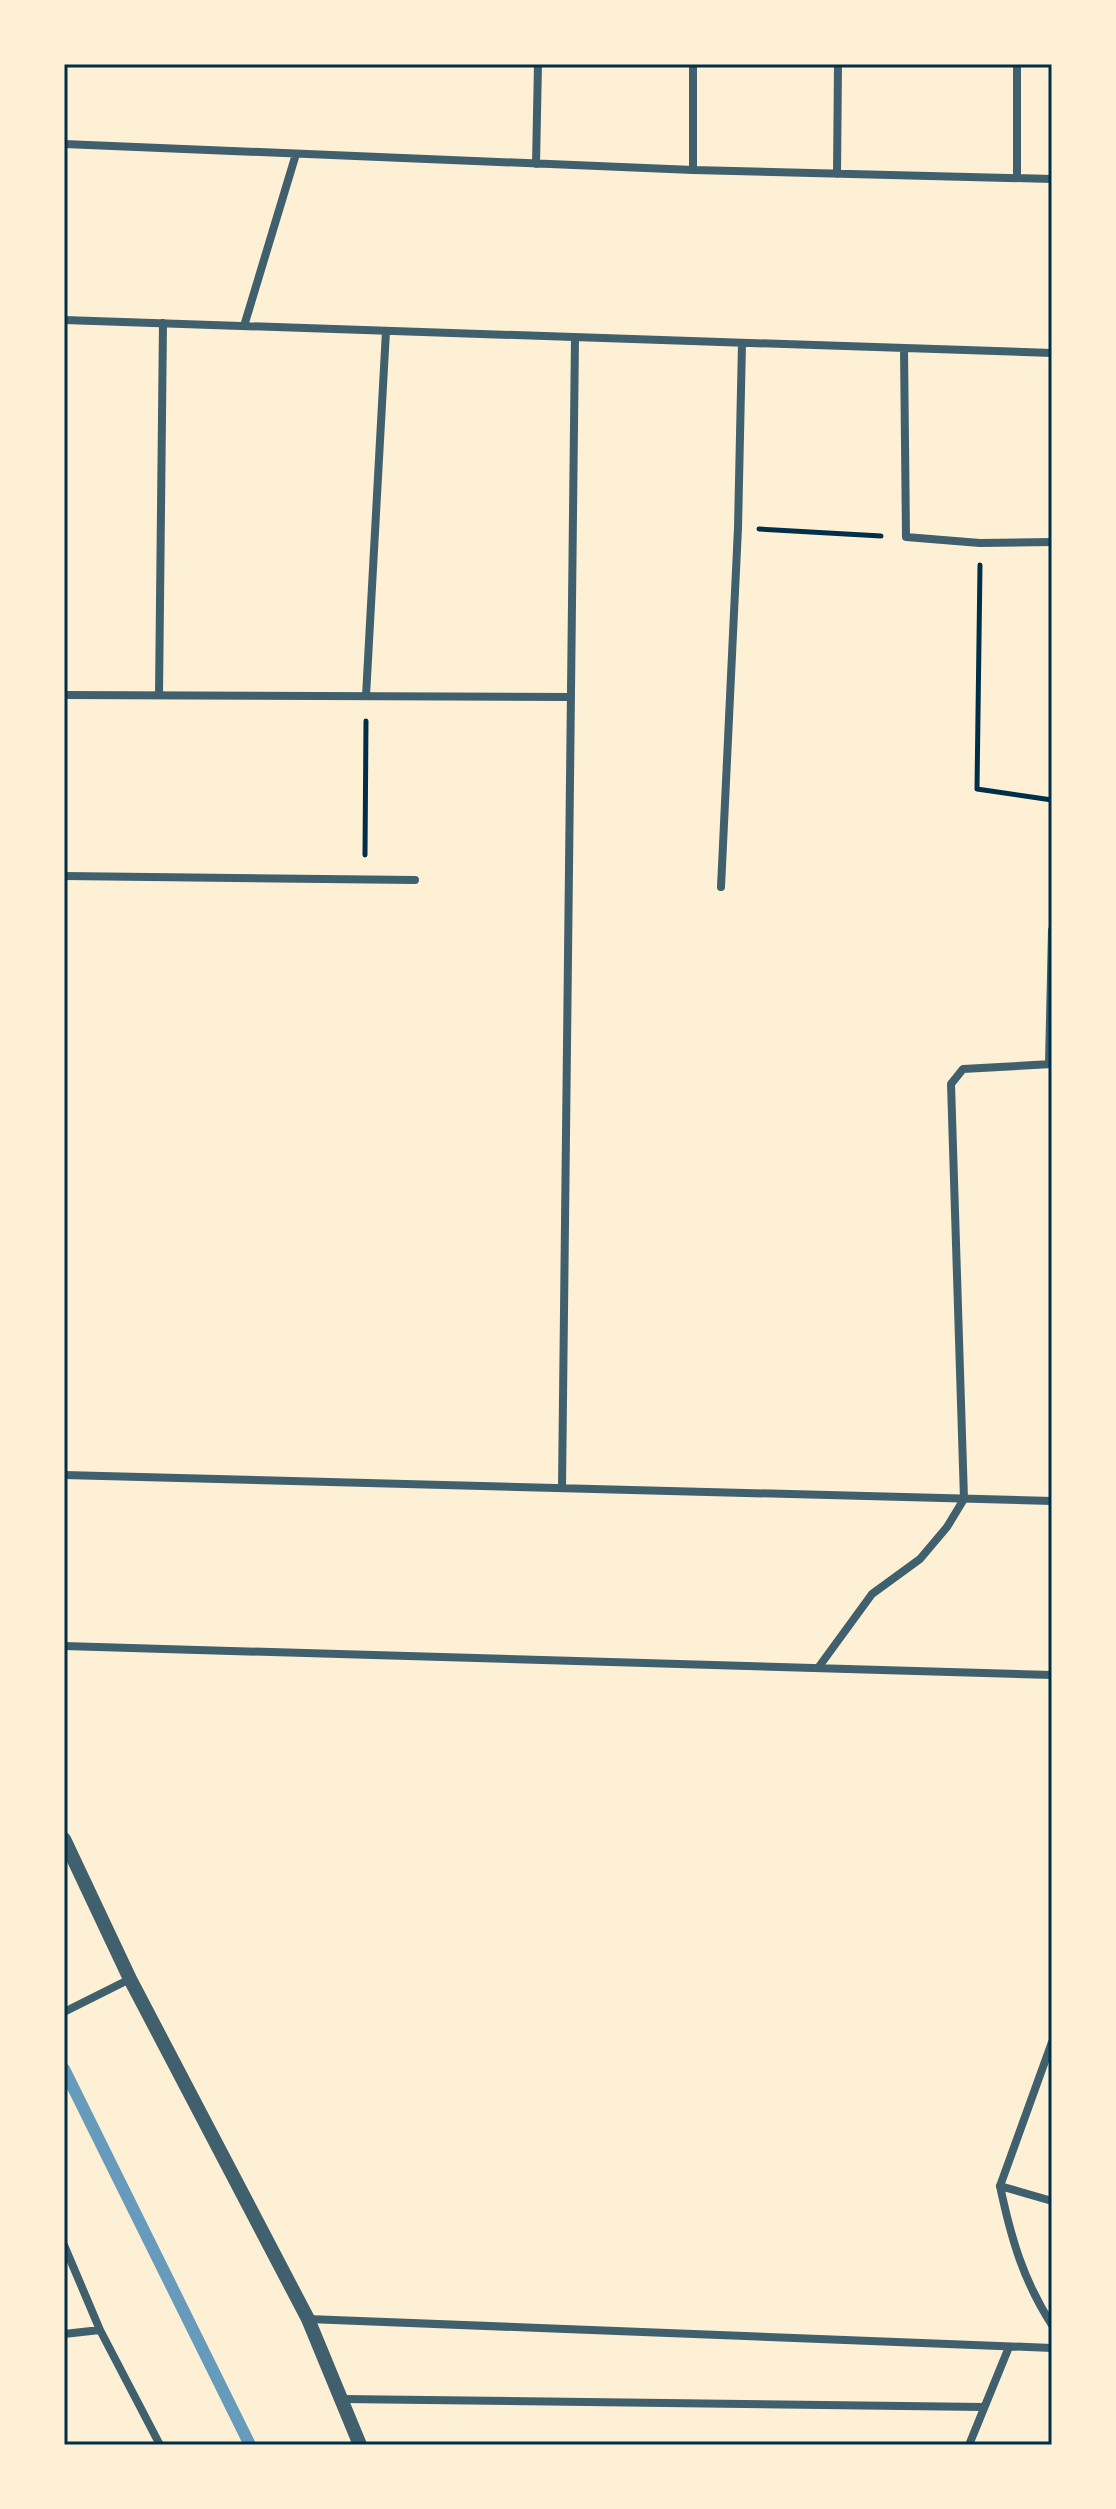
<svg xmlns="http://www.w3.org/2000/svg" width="1116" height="2509" viewBox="0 0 1116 2509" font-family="Raleway,sans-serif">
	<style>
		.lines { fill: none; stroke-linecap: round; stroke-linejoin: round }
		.stream { stroke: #669bbc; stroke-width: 12 }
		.path { stroke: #003049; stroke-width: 5 }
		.minor { stroke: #3f606c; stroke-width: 8 }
		.tertiary { stroke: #3f606c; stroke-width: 14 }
		.neatline { fill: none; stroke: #003049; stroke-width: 3 }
	</style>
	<rect width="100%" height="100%" fill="#fdf0d5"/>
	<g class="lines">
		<!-- stream -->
		<path class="stream" d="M64,2069L250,2445"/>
		<!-- path -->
		<path class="path" d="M759,529L881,536
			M980,565L977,789L1052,800
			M365,855L366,721"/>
		<!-- minor -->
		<path class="minor" d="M693,64V170
			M64,144L693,170L1052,179
			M536,164L538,64
			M837,174L838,64
			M1017,178V64
			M64,320L1052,353
			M244,326L296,154
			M904,348L906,537L980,543L1052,542
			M64,695L571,697
			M159,695L163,323
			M366,696L386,331
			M64,876L415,880
			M721,887L738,528L742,343
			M1049,1064L1052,930
			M64,1475L1052,1501
			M562,1488L575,337
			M64,1646L1052,1675
			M818,1668L872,1594L920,1559L947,1527L964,1499L951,1084L963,1069L1052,1064
			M64,2012L130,1979
			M1000,2186L1052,2042
			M1000,2186C1011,2238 1023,2280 1052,2325
			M1000,2186L1052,2201
			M64,2245L100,2330L160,2445
			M308,2319L1052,2348
			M64,2334L100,2330
			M342,2399L984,2407
			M969,2445L1009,2347"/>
		<!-- tertiary -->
		<path class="tertiary" d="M64,1839L130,1979L308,2319L360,2445"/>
	</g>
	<!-- border -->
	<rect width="1116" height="2509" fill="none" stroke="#fdf0d5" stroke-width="132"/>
	<rect x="66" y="66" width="984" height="2377" class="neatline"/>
</svg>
